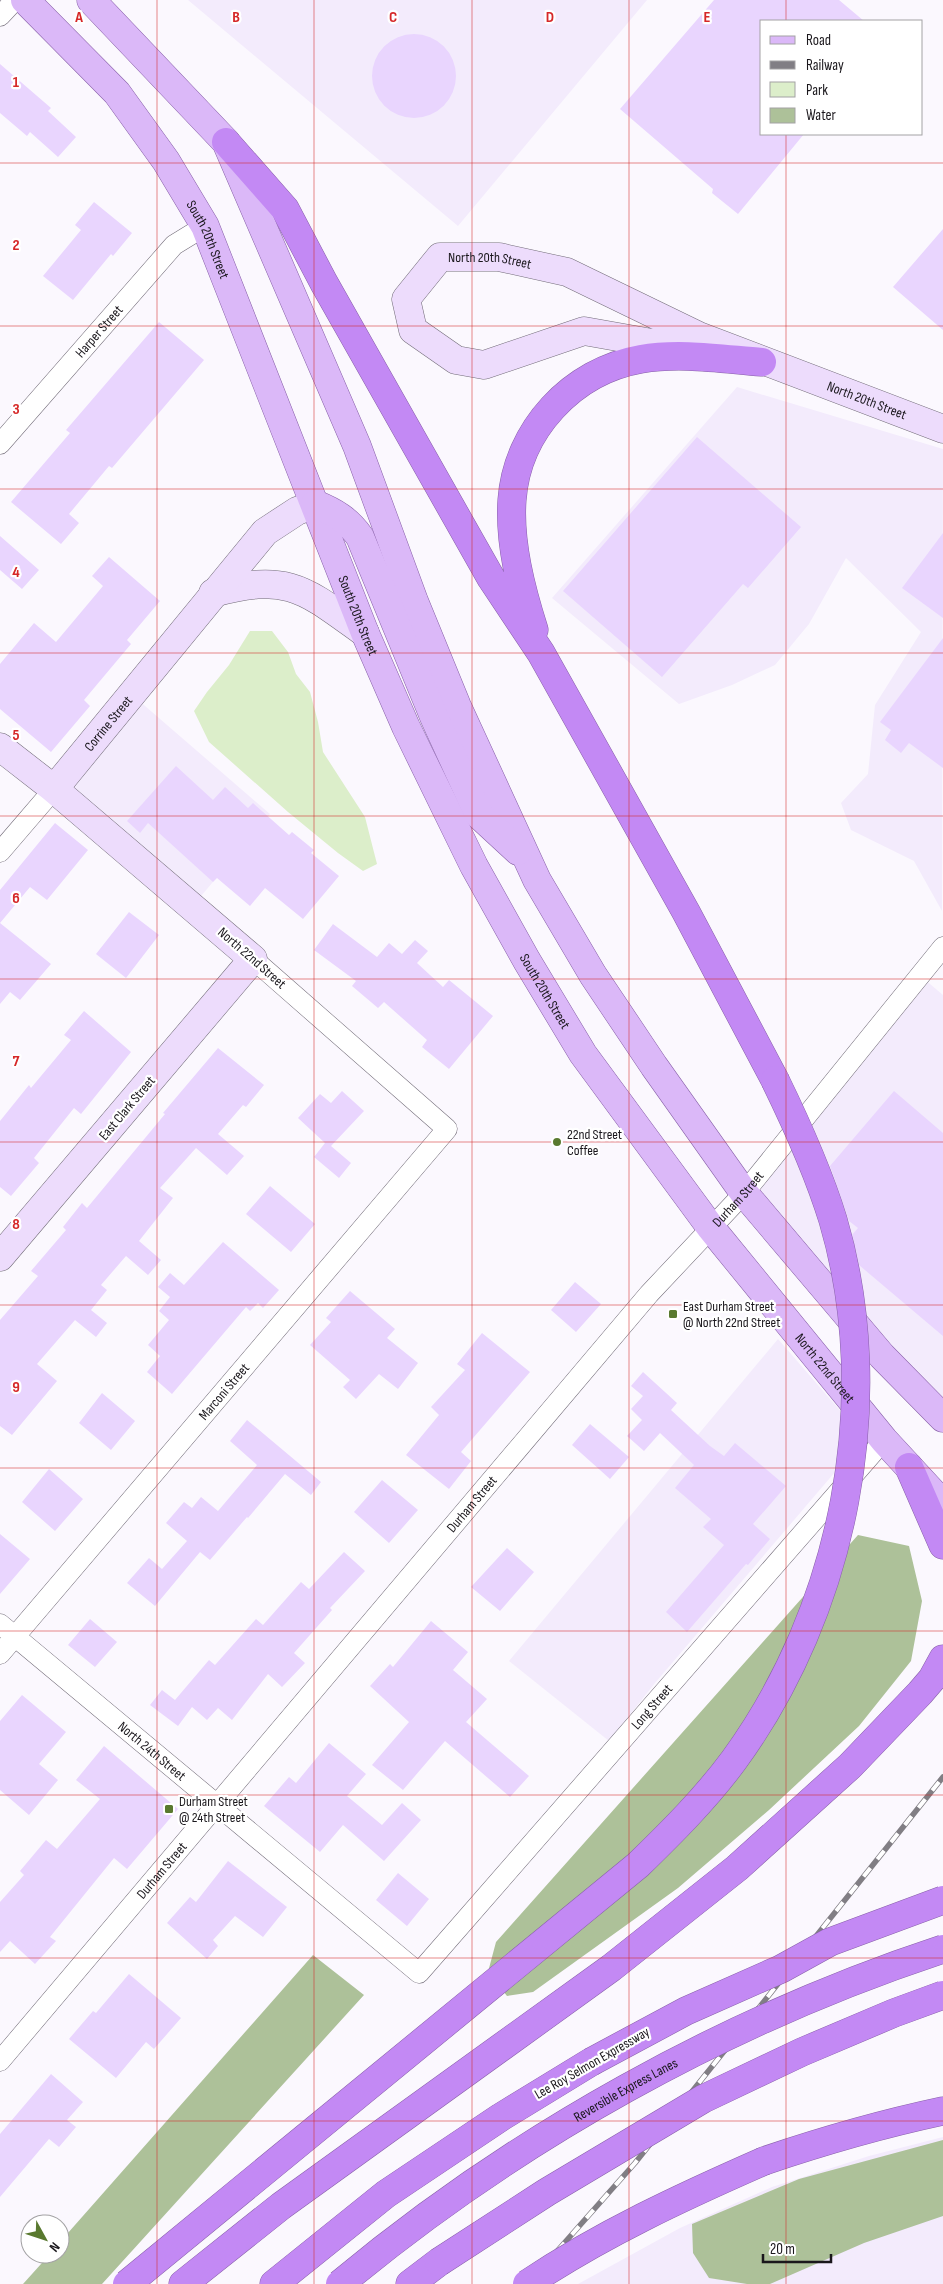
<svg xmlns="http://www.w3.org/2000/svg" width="943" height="2284" viewBox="0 0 943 2284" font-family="'Sofia Sans Condensed',sans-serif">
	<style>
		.built { fill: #f3ebfc }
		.green { fill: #dceeca }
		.water { fill: #adc199 }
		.building { fill: #e9d5fe }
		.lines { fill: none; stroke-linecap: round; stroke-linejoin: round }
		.street-casing { stroke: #726c78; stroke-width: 21 }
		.secondary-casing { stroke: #726c78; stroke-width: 29 }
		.primary-casing { stroke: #8861a8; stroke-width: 29 }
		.highway-casing { stroke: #8861a8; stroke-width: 29 }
		.street { stroke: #fff; stroke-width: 20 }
		.secondary { stroke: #eddcfc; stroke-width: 28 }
		.primary { stroke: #dbb8f8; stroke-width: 28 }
		.highway { stroke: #c389f4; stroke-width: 28 }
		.rail-casing { stroke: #817e84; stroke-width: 5.5 }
		.rail { stroke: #fff; stroke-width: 4; stroke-dasharray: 11; stroke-linecap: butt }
		.highway-bridge-casing { stroke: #8861a8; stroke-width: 29; stroke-linecap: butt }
		.highway-bridge { stroke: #c389f4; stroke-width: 28 }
		.grid { fill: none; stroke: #d62828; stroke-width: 1; stroke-opacity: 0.55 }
		.poi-dot { fill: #59792f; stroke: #fff; stroke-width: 2 }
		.labels { text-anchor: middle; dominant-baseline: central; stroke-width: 4.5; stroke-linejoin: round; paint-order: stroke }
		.street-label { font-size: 14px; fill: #1a171c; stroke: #fff }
		.poi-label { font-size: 14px; fill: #1a171c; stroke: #fff; text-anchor: start }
		.grid-label { font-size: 16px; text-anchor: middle; font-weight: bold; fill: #d62828; stroke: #fff; stroke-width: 4.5; stroke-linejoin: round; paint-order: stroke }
	</style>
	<rect width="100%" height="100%" fill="#fbf8fe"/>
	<!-- built -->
	<path class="built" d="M188,0H647L458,226Z
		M737,387L943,449L942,911L914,861L851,830L841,803L868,774L875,705L921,632L846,558L809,624L775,665L732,685L679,704L552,598Z
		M130,693L270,814L191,908L52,791Z
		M917,973L943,995V1412L743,1180Z
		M778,1339L864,1438L655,1683L609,1741L509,1661Z
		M943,2137V2284H578L680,2228L772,2187L869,2156Z"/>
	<!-- green -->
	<path class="green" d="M250,631H272L288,652L296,674L310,692L318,722L323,752L365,817L377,864L363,871L338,853L288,812L209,742L194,711L207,692L229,665Z"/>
	<!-- water -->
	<path class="water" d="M858,1535L909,1546L922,1601L911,1661L859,1726L769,1810L678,1888L533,1992L507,1996L488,1972L496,1942Z
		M313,1955L364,1995L102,2284H23L50,2254H60V2242Z
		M943,2140V2216L864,2243L770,2284H747L709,2278L693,2253L692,2224L799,2179Z"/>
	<!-- building -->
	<path class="building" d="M714,0H839L864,21H762V134H804L738,214L712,193L713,189L620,109Z
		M372 76a42 42 0 1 1 84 0a42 42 0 1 1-84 0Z
		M0,64L51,108L48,111L76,137L58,157L30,132L27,136L0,113Z
		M94,202L132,233L113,256L111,254L73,300L43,276L81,230L75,225Z
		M943,229V330L893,287Z
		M159,322L204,360L112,468L109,466L69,514L79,523L61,544L11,502L70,433L66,430Z
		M697,437L801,527L748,588L743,584L662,677L563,591Z
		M943,533V618L902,588Z
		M0,536L39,570L22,589L0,570Z
		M109,557L160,601L127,640L131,644L84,700L90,706L51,752L0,709V664L34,623L56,642L103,586L92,576Z
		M943,638V768L909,743L901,753L885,740L891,730L880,722Z
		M176,766L213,800L225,787L248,808L253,803L289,835L292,832L314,850L311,853L339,876L303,919L265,888L250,906L217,878L213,882L148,823L140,833L127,821Z
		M55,823L88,850L47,900L30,887L0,923V890Z
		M129,912L159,935L126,978L96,954Z
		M0,923L51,964L20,1000L10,992L0,1004Z
		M333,924L377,957L389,943L402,954L415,940L428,951L417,963L443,987L449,980L493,1016L449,1069L422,1047L427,1040L384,1002L378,1008L352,986L356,981L314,950Z
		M84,1011L131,1052L81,1114L74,1108L34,1158L39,1163L11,1196L0,1187V1121L29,1085L31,1088L71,1040L64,1035Z
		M218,1048L264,1085L246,1107L243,1105L218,1134L244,1156L227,1175L196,1148L160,1188L173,1198L139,1241L161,1260L148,1275L126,1256L101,1285L107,1290L91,1310L107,1323L96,1337L75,1320L37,1364L57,1381L12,1435L0,1426V1320L38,1276L31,1271L66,1230L63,1227L82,1203L87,1208L165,1114L163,1113Z
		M342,1091L364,1111L331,1146L351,1163L339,1178L314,1157L325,1143L298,1118L320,1094L331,1103Z
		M894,1091L943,1133V1336L859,1265L852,1235L858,1228L849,1221L830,1166Z
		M270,1186L315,1224L291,1252L246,1214Z
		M223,1242L279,1290L263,1308L258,1303L250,1311L246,1307L172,1394L147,1372L160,1356L148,1345L169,1320L159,1311L170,1297L158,1287L170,1273L184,1285Z
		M575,1282L601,1304L576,1332L551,1310Z
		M350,1291L395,1329L387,1338L418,1363L398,1389L379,1374L356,1399L343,1387L350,1380L310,1345L331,1322L326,1318Z
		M482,1333L530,1372L461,1452L471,1461L449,1489L406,1455L439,1415L431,1407L465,1370L457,1364Z
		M643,1372L677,1403L671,1410L710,1446L724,1456L735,1443L786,1486L753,1524L770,1539L748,1565L746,1564L687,1632L666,1612L724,1545L703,1527L711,1519L675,1488L694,1465L660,1433L644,1451L627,1436L642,1420L631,1409L643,1396L631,1386Z
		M102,1393L135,1421L111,1450L79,1423Z
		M247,1420L321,1482L311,1495L285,1474L248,1518L247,1517L210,1560L200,1552L155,1606L127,1583L149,1558L162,1569L187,1541L166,1523L184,1502L192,1508L201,1497L218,1511L257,1465L230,1441Z
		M590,1424L629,1457L610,1479L572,1445Z
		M49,1469L83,1499L55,1531L22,1502Z
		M382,1480L418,1510L389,1543L354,1512Z
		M0,1534L30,1559L0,1594Z
		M507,1548L534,1572L500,1611L471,1587Z
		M344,1552L365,1571L330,1608L332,1610L294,1653L305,1663L282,1687L268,1674L232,1720L218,1708L207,1720L192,1707L178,1726L150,1705L162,1690L175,1700L209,1660L215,1665L256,1619L263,1625L301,1582L309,1589Z
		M90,1619L117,1642L95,1667L68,1645Z
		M431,1621L468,1652L453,1670L487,1699L466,1722L529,1776L510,1797L445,1741L403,1790L372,1765L409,1722L370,1686L390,1664L393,1667Z
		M22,1695L66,1732L39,1764L58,1780L29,1815L0,1790V1721Z
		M329,1743L366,1774L347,1796L382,1825L402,1803L421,1820L384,1861L343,1825L320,1852L264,1806L289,1777L296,1783Z
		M104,1746L178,1809L127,1869L114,1858L50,1937L56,1941L35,1964L10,1941L0,1952V1902L24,1875L20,1871L46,1840L57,1849L100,1799L76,1780Z
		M228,1861L287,1907L263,1937L235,1916L213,1940L218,1946L207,1959L167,1923L190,1897L196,1902Z
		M398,1873L429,1899L407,1926L376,1900Z
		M129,1974L181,2018L154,2049L146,2042L116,2078L69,2039L93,2011L96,2013Z
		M51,2074L83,2102L67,2120L76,2127L59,2147L49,2139L0,2197V2134Z"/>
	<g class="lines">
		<defs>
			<g id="street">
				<path d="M0,16L15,0"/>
				<path id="s1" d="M0,444L174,245L205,226"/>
				<path d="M0,852L54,789"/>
				<path id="s2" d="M0,1624L419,1973L884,1440"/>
				<path id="s3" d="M0,1654L447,1129L253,959"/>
				<path id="s4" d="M0,2061L649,1294L744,1193L943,947"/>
			</g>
			<g id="secondary">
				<path id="s5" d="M691,350L584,331L484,365L456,360L413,330L406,299L440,257H499L567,272L699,336L943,429"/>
				<path d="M213,593C289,572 305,590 365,633"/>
				<path d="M0,747L54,789L253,959L0,1257"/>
				<path id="s6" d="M54,789L265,532L297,511L315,504"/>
			</g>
			<g id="primary">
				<path id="s7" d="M25,0L117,93L166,161L205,226L365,633L406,727L474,866L527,961L583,1054L711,1228L884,1440L943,1504"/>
				<path d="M91,0L226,142L357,446L414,601L457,706L537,880L593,975L654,1066L744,1193L882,1356L943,1418"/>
				<path d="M315,504C335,512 348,520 360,537L434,717L479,815L518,851"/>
			</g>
			<path id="highway" d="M226,142L285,209L324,283L491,578L541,653L686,912L775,1080
				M534,630C521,589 509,543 512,500C517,430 572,371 641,359C680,352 723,359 762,362
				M909,1467L943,1545
				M764,2161C823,2141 882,2124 943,2111
				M183,2284L281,2206L611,1968L737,1868L850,1766L920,1693L932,1679L943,1659
				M274,2284L386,2194L501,2117L591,2062
				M410,2284L439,2262"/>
		</defs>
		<!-- street casing -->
		<use href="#street" class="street-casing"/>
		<!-- secondary casing -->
		<use href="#secondary" class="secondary-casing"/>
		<!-- primary casing -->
		<use href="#primary" class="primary-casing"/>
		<!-- highway casing -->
		<use href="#highway" class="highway-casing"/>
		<!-- street -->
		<use href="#street" class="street"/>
		<!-- secondary -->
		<use href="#secondary" class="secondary"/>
		<!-- primary -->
		<use href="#primary" class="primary"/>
		<!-- highway -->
		<use href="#highway" class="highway"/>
		<defs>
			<path id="rail" d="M528,2284L635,2163L943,1777"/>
		</defs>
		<!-- rail casing -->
		<use href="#rail" class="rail-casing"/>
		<!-- rail -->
		<use href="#rail" class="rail"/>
		<defs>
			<g id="highway-bridge">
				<path d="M591,2062L686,2011L781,1969L830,1942L943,1900"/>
				<path d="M439,2262L547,2192L703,2099L802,2052L894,2013L943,1995"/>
				<path d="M127,2284L638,1865C672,1832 706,1798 734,1760C844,1609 886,1400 833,1220C818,1171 797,1125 775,1080"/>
				<path id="s8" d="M340,2284C515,2138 727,2020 943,1949"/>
				<path d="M527,2284C602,2234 682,2197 764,2161"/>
			</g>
		</defs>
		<!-- highway-bridge casing -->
		<use href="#highway-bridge" class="highway-bridge-casing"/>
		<!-- highway-bridge -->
		<use href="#highway-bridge" class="highway-bridge"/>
	</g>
	<!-- grid -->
	<path class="grid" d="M157,0V2284M314,0V2284M472,0V2284M629,0V2284M786,0V21M786,134V2284M0,163H943M0,326H943M0,489H943M0,653H943M0,816H943M0,979H943M0,1142H943M0,1305H943M0,1468H943M0,1631H943M0,1795H943M0,1958H943M0,2121H943"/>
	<!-- markers -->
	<g class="poi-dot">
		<circle cx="557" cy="1142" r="5"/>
		<rect x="668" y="1309" width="10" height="10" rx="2.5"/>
		<rect x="164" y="1804" width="10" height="10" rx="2.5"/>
	</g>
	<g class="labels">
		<!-- street labels -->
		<g class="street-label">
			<text stroke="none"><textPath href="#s7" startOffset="304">South 20th Street</textPath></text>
			<text stroke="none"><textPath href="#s5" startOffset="431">North 20th Street</textPath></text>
			<text stroke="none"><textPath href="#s1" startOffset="150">Harper Street</textPath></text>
			<text stroke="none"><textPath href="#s5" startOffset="836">North 20th Street</textPath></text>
			<text stroke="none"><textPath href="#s7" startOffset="709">South 20th Street</textPath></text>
			<text stroke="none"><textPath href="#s6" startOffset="85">Corrine Street</textPath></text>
			<text transform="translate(252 958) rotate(41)">North 22nd Street</text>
			<text stroke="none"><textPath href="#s7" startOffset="1129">South 20th Street</textPath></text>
			<text transform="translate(127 1108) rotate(-50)">East Clark Street</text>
			<text stroke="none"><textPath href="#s4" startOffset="1135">Durham Street</textPath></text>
			<text stroke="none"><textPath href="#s7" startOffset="1599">North 22nd Street</textPath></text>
			<text stroke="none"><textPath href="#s3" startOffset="345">Marconi Street</textPath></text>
			<text stroke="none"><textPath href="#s4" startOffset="730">Durham Street</textPath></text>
			<text stroke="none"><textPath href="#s2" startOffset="899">Long Street</textPath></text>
			<text stroke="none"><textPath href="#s2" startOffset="198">North 24th Street</textPath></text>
			<text stroke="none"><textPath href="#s4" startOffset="250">Durham Street</textPath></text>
			<text transform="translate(592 2063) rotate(-30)">Lee Roy Selmon Expressway</text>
			<text stroke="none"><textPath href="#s8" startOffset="346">Reversible Express Lanes</textPath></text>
		</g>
		<!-- poi labels -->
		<g class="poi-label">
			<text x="567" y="1134">22nd Street<tspan x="567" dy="16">Coffee</tspan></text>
			<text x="683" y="1306">East Durham Street<tspan x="683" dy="16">@ North 22nd Street</tspan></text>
			<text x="179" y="1801">Durham Street<tspan x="179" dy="16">@ 24th Street</tspan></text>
		</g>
	</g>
	<g class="grid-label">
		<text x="79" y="22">A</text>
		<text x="236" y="22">B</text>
		<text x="393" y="22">C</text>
		<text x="550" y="22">D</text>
		<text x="707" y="22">E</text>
		<text x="16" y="87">1</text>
		<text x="16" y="250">2</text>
		<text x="16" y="414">3</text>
		<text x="16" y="577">4</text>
		<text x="16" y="740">5</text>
		<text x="16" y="903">6</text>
		<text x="16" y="1066">7</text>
		<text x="16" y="1229">8</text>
		<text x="16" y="1392">9</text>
	</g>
	<!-- legend -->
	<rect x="760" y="20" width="162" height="115" fill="#ffffff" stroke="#a3a2a4"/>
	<rect x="770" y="36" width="25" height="8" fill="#dbb8f8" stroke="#a3a2a4"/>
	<text x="806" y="45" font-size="15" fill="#1a171c">Road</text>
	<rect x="770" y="61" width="25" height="8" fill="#817e84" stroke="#a3a2a4"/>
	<text x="806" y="70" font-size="15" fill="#1a171c">Railway</text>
	<rect x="770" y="82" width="25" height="15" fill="#dceeca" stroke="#a3a2a4"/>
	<text x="806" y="95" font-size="15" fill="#1a171c">Park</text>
	<rect x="770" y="108" width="25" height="15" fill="#adc199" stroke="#a3a2a4"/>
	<text x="806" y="120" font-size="15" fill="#1a171c">Water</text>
	<!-- north arrow -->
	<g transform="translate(45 2239) rotate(130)"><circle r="24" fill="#ffffff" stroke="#a3a2a4"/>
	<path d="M0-4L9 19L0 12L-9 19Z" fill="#59792f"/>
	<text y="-8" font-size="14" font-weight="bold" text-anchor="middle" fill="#1a171c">N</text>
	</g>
	<!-- scale -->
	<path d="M763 2254v8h68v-8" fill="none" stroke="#1a171c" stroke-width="2.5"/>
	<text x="770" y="2254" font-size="15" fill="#1a171c" stroke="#ffffff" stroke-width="4" paint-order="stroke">20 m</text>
</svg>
